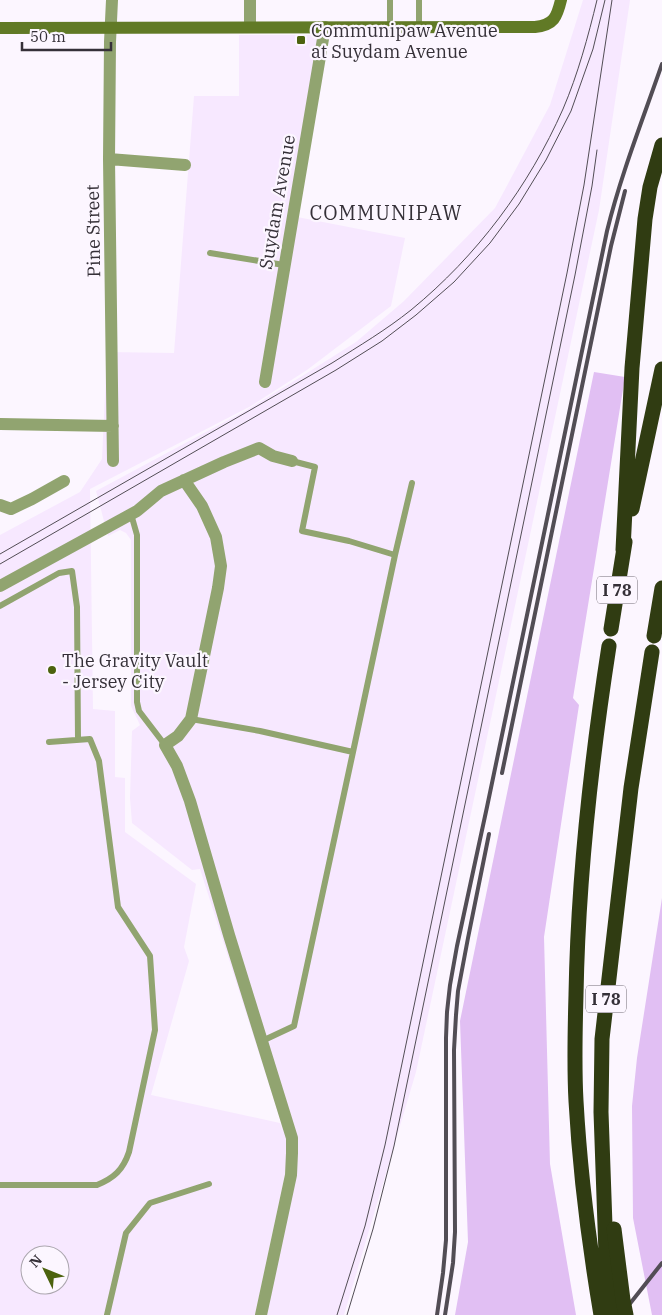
<svg xmlns="http://www.w3.org/2000/svg" width="662" height="1315" viewBox="0 0 662 1315" font-family="'IBM Plex Serif',serif">
	<style>
		.built { fill: #f7e8ff; fill-rule: evenodd }
		.green { fill: #e1bff3 }
		.lines { fill: none; stroke-linecap: round; stroke-linejoin: round }
		.lane { stroke: #91a470; stroke-width: 6 }
		.street { stroke: #91a470; stroke-width: 12 }
		.secondary { stroke: #617a26; stroke-width: 12 }
		.highway { stroke: #303c12; stroke-width: 15 }
		.tram { stroke: #524d55; stroke-width: 1 }
		.rail { stroke: #524d55; stroke-width: 4 }
		.highway-bridge { stroke: #303c12; stroke-width: 15 }
		.poi-dot { fill: #4c620e; stroke: #fcf6ff; stroke-width: 2 }
		.labels { text-anchor: middle; dominant-baseline: central; stroke-width: 4.5; stroke-linejoin: round; paint-order: stroke }
		.shield { fill: #fcf6ff; stroke: #716b74; stroke-width: 1 }
		.shield-label { font-size: 16px; font-weight: bold; fill: #353038 }
		.poi-label { font-size: 18px; fill: #353038; stroke: #fcf6ff; text-anchor: start }
		.street-label { font-size: 18px; fill: #353038; stroke: #fcf6ff }
		.quarter-label { font-size: 20px; letter-spacing: 1px; fill: #353038; stroke: #fcf6ff }
	</style>
	<rect width="100%" height="100%" fill="#fcf6ff"/>
	<!-- built -->
	<path class="built" d="M583,0H630L599,210L416,1072L344,1315H261L288,1164L286,1152L287,1165L255,1315H0V535L80,492L102,459L107,352L174,353L194,96H239V35H320L292,216L405,238L391,306L307,370L251,406L90,489L93,709L115,711V777L125,778V832L196,884L184,947L189,961L151,1095L280,1123L283,1134L280,1119L200,869L192,870L132,823L130,798L132,731L140,725L131,706V540L126,533L120,530L108,536L96,491L245,411L299,378L356,342L404,301L495,208L550,105ZM30,1255H60V1285H30Z"/>
	<!-- green -->
	<path class="green" d="M594,372L625,377L573,698L579,705L544,937L550,1164L576,1315H455L468,1242L460,1021Z
		M662,898V1315H652L633,1218L632,1106L637,1058Z"/>
	<g class="lines">
		<!-- lane -->
		<path class="lane" d="M419,0V27
			M390,27V0
			M210,253L284,265
			M131,514L137,535V702L139,711L165,745
			M395,555L412,483
			M0,606L59,573L72,571L77,607L78,740
			M191,719L260,731L353,752L395,555L349,541L302,531L315,467L292,461
			M262,1041L294,1026L353,752
			M0,1185H97C114,1178 123,1170 129,1152L155,1030L150,956L118,907L99,761L90,739L49,742
			M107,1315L126,1233L150,1203L209,1184"/>
		<!-- street -->
		<path class="street" d="M112,0L110,42L109,159L113,461
			M250,0V27
			M109,159L185,165
			M265,382L325,27
			M0,424L113,426
			M184,480L202,506L216,537L221,566L218,588L191,719L178,736L165,745L177,766L190,801L229,935L292,1138V1153L291,1175L261,1315
			M0,505L11,509L32,499L64,481
			M0,586L137,511L161,491L224,462L259,448L273,456L292,461"/>
		<!-- secondary -->
		<path class="secondary" d="M0,28L535,27C554,25 557,17 561,0"/>
		<!-- highway -->
		<path class="highway" d="M632,509L662,369
			M623,550L632,368L645,219L650,187L662,145
			M611,629L625,542
			M654,636L662,588
			M601,1315C589,1244 580,1173 576,1101C574,1066 575,1030 576,995C578,878 591,762 609,646
			M614,1315L606,1254L601,1112L602,1039L631,788L652,652"/>
		<!-- tram -->
		<path class="tram" d="M0,554L332,363C359,346 386,330 411,310C477,256 529,186 563,109C578,74 588,37 597,0
			M0,564L336,370L382,341L416,315L454,282L490,243L519,204L546,160L571,111L593,49L605,0
			M337,1315L365,1226L385,1145L567,273L584,185L612,0
			M347,1315L373,1229L394,1146L575,275L592,186L597,150"/>
		<!-- rail -->
		<path class="rail" d="M502,773L611,246L625,191
			M437,1315L443,1273L446,1240V1038L447,1012L450,985L457,946L487,807L607,231C621,174 643,119 662,64
			M445,1315L453,1263L455,1232L454,1050L456,1015L458,991L468,938L489,834
			M621,1315L662,1263"/>
		<!-- highway-bridge -->
		<path class="highway-bridge" d="M614,1229L623,1300L626,1315"/>
	</g>
	<!-- markers -->
	<g class="poi-dot">
		<rect x="296" y="35" width="10" height="10" rx="2.5"/>
		<circle cx="52" cy="670" r="5"/>
	</g>
	<g class="labels">
		<!-- shield labels -->
		<g class="shield">
			<rect x="597" y="576.5" width="40" height="27" rx="4"/>
			<rect x="586" y="985.5" width="40" height="27" rx="4"/>
		</g>
		<g class="shield-label">
			<text x="617" y="590">I 78</text>
			<text x="606" y="999">I 78</text>
		</g>
		<!-- poi labels -->
		<g class="poi-label">
			<text x="311" y="30">Communipaw Avenue<tspan x="311" dy="21">at Suydam Avenue</tspan></text>
			<text x="62" y="660">The Gravity Vault<tspan x="62" dy="21">- Jersey City</tspan></text>
		</g>
		<!-- street labels -->
		<g class="street-label">
			<text transform="translate(277 202) rotate(-80)">Suydam Avenue</text>
			<text transform="translate(93 231) rotate(-91)">Pine Street</text>
		</g>
		<!-- quarter labels -->
		<g class="quarter-label">
			<text x="386" y="212">COMMUNIPAW</text>
		</g>
	</g>
	<!-- north arrow -->
	<g transform="translate(45 1270) rotate(313)"><circle r="24" fill="#fcf6ff" stroke="#aca7af"/>
	<path d="M0-4L9 19L0 12L-9 19Z" fill="#4c620e"/>
	<text y="-8" font-size="14" font-weight="bold" text-anchor="middle" fill="#353038">N</text>
	</g>
	<!-- scale -->
	<path d="M22 42v8h89v-8" fill="none" stroke="#353038" stroke-width="2.5"/>
	<text x="30" y="42" font-size="15" fill="#353038" stroke="#fcf6ff" stroke-width="4" paint-order="stroke">50 m</text>
</svg>
